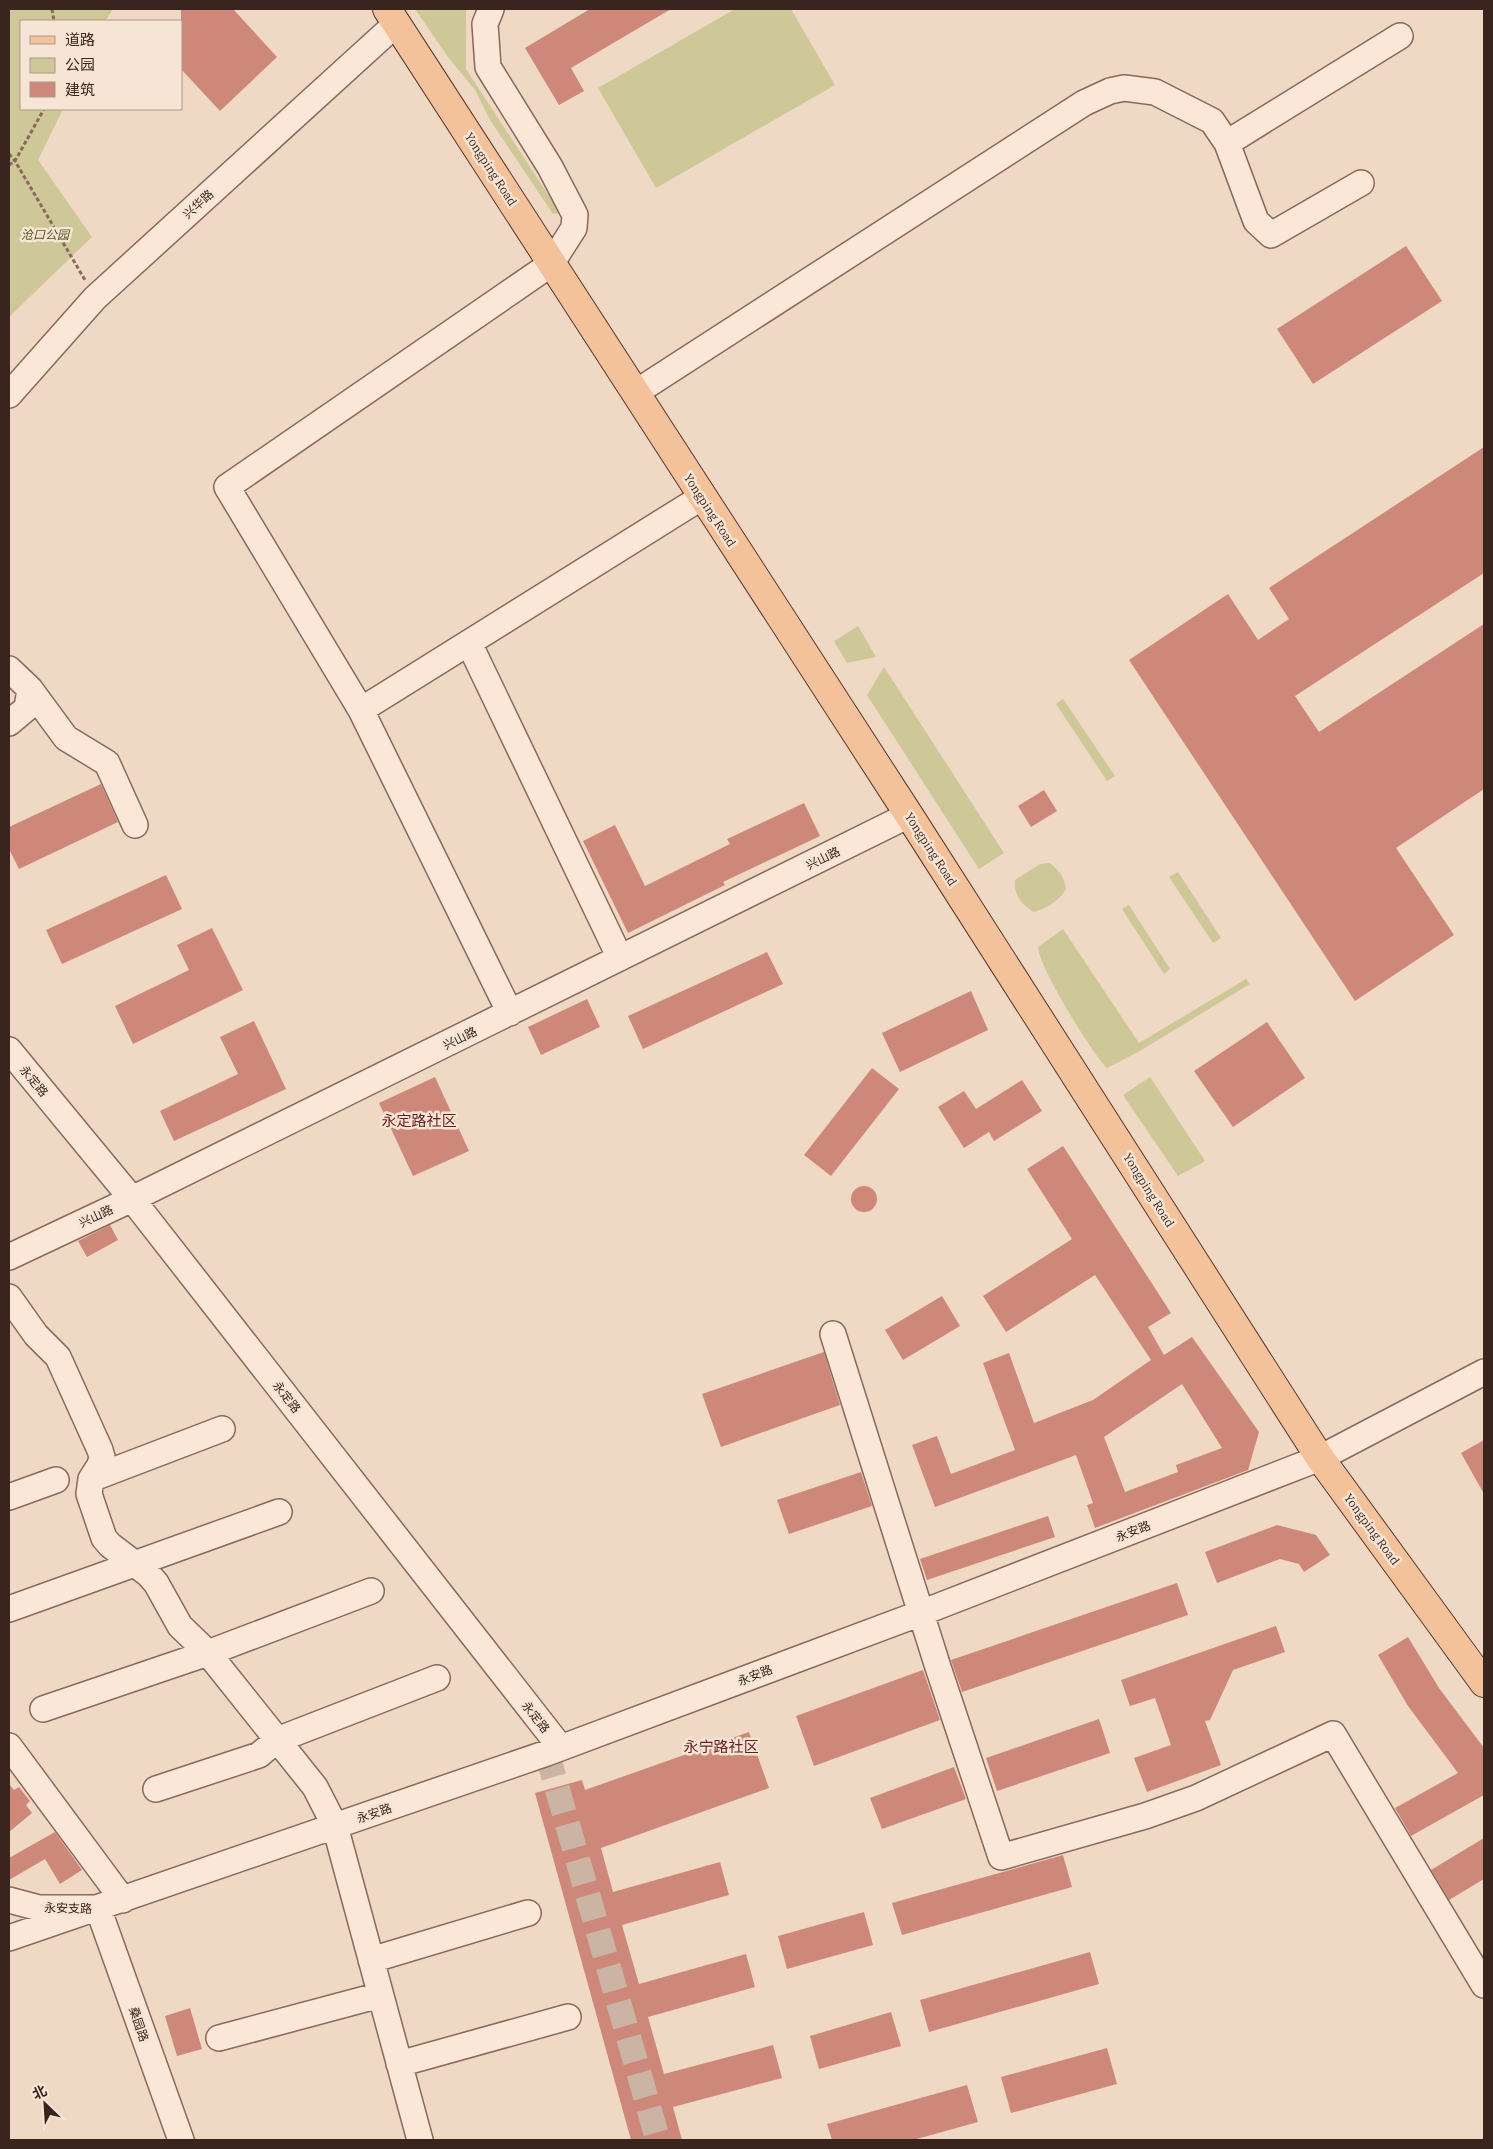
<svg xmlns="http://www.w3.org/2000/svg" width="1493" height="2149" viewBox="0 0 1493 2149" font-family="'IBM Plex Serif','Noto Sans SC',serif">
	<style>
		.green { fill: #cec798 }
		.building { fill: #ce8879; fill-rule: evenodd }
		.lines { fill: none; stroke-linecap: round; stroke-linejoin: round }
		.minor-tunnel { stroke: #cbb4a3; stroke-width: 25; stroke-dasharray: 25 12; stroke-linecap: butt }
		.minor-casing { stroke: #8a685a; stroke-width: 28 }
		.major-casing { stroke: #58372e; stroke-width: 30 }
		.path { stroke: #8a685a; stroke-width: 3; stroke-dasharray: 4 2.5; stroke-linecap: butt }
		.minor { stroke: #fae7d8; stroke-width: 25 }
		.major { stroke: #f3c29b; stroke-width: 28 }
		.labels { text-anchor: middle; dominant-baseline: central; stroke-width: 5; stroke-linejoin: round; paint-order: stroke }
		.street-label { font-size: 12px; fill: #3a251e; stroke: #f6e4d4 }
		.park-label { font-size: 12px; font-style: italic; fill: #575724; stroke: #f6e4d4 }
		.quarter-label { font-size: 15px; fill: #681d1f; stroke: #f6e4d4 }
	</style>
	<rect width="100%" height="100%" fill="#efd8c4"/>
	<!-- green -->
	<path class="green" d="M9,9H113L105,21H21V109H63L38,160L92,237L9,317Z
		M415,9H466V69L560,213L553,214L490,120L475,90L448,57Z
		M735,9H791L835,85L656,188L598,88Z
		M858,626L876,657L847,663L834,641Z
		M884,667L1004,853L979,869L867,695Z
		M1063,699L1115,776L1107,781L1056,704Z
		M1049,863C1059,869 1064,877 1066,889C1059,901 1047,908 1034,912C1022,905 1013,894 1015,880L1040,864Z
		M1178,872L1221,938L1213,943L1169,877Z
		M1129,905L1170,969L1164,974L1122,909Z
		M1063,929L1139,1043L1246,979L1250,984L1138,1052L1107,1068C1091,1052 1039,967 1038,947Z
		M1150,1077L1205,1161L1178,1176L1123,1095Z"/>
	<!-- building -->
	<path class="building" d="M181,9H233L277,57L220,111L181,69Z
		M590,9H671L571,68L584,91L559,105L525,48Z
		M1406,246L1442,301L1313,384L1277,329Z
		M1484,447V573L1295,696L1319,732L1484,624V789L1396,848L1454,935L1355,1001L1129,660L1228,594L1258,640L1289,619L1269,588Z
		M101,784L118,822L19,869L9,849V827Z
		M1044,790L1057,811L1031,827L1018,806Z
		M804,803L820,836L723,882L725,885L628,933L583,841L615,825L645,886L730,844L727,839Z
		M166,875L182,909L62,964L46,930Z
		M212,928L243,990L133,1044L115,1006L189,970L177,945Z
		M767,952L783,984L643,1049L628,1016Z
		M971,991L988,1030L900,1072L882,1033Z
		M587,999L600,1027L541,1055L528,1027Z
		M254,1021L286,1089L174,1141L160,1111L238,1074L220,1037Z
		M1267,1022L1305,1078L1233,1127L1194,1071Z
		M872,1068L899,1089L831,1176L804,1155Z
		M435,1077L469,1151L413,1176L379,1103Z
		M1022,1080L1042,1111L994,1141L989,1132L964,1148L938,1107L964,1091L976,1109Z
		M1063,1146L1171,1313L1148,1327L1164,1355L1192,1337L1259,1432L1248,1470L1095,1528L1087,1505L1093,1503L1076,1455L935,1507L912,1445L937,1436L951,1474L1015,1450L983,1363L1009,1353L1034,1423L1093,1400L1151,1360L1095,1275L1006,1332L983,1296L1072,1239L1027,1169ZM1182,1384L1222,1448L1176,1465L1178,1472L1125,1492L1104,1437Z
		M851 1199a13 13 0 1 1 26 0a13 13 0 1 1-26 0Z
		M110,1225L118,1240L87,1257L78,1241Z
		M942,1296L960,1326L903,1360L885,1330Z
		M824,1352L840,1405L721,1447L702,1394Z
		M1484,1440V1494L1461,1453Z
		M861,1472L872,1506L789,1534L777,1500Z
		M1048,1516L1055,1537L927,1580L920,1559Z
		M1277,1525L1316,1535L1330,1555L1304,1572L1299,1564L1280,1559L1217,1583L1205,1552Z
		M1177,1583L1188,1615L962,1692L951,1660Z
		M1276,1626L1285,1652L1233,1670L1210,1720L1205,1721L1221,1765L1147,1792L1134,1758L1171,1745L1155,1698L1130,1706L1121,1680Z
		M1408,1637L1439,1688L1484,1748V1795L1411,1836L1395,1808L1458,1773L1408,1706L1378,1655Z
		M923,1670L940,1720L814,1766L796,1716Z
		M1099,1719L1110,1753L997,1791L986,1758Z
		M749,1732L769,1788L601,1848L613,1892L720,1862L729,1895L622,1925L639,1984L746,1954L755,1987L648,2017L664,2074L773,2045L782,2078L673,2107L682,2140H631L535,1793L582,1780L585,1790Z
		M954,1767L966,1799L882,1829L870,1798Z
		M9,1784L14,1790L19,1787L30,1801L26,1805L32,1813L9,1832Z
		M55,1832L82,1870L60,1884L45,1859L9,1880V1858Z
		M1484,1838V1879L1449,1900L1431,1870Z
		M1063,1855L1072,1887L902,1935L892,1903Z
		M864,1912L873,1945L787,1969L778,1936Z
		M1090,1952L1099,1984L929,2032L920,2000Z
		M190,2008L202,2049L177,2056L165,2016Z
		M891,2012L901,2046L819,2069L810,2036Z
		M1107,2048L1117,2084L1011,2113L1001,2077Z
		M967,2085L978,2122L913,2140H832L827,2124Z"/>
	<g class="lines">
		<!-- minor-tunnel -->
		<path class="minor-tunnel" d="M547,1753L658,2140"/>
		<defs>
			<path id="minor" d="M491,9L485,24L488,67L550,167L575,215L574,228L551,264L227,487L361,710L510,1013
				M1227,143L1256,221L1271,235L1361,183
				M635,393L1084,103L1110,91L1124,88L1155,92L1212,121L1227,143L1400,36
				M9,395L95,298L397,23
				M469,643L620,958
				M9,669L30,689L66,738L107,763L135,825
				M361,710L702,497
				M9,723L27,708L30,689
				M9,1050L132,1199L561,1748
				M9,1257L132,1199L909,815
				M9,1297L36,1335L58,1357L100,1450L102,1457L100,1465L91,1479L89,1494L104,1538L110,1545L148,1574L156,1583L180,1626L208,1653L315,1787L335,1826L420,2140
				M833,1334L937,1664L1001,1857L1145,1816L1196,1798L1333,1734L1484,1985
				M91,1479L222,1429
				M9,1497L56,1480
				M9,1609L279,1512
				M43,1709L208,1653L371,1591
				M9,1746L123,1900
				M156,1789L259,1755L277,1740L437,1678
				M9,1900L39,1908H98L181,2140
				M9,1938L547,1753L921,1613L1320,1458L1484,1372
				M371,1960L528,1913
				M219,2038L380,1995
				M399,2064L568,2017"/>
			<path id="major" d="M387,9L909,815L1320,1458L1484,1683"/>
		</defs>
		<!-- minor casing -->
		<use href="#minor" class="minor-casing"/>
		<!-- major casing -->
		<use href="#major" class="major-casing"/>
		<!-- path -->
		<path class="path" d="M52,9L54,21
			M9,154L15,161L85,280
			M9,165L15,161L44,109"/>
		<!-- minor -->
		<use href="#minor" class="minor"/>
		<!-- major -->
		<use href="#major" class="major"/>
	</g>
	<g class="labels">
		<!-- street labels -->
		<g class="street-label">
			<text transform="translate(491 169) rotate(57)">Yongping Road</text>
			<text transform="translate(198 204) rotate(-42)">兴华路</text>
			<text transform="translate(710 510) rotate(57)">Yongping Road</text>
			<text transform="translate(931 849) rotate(57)">Yongping Road</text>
			<text transform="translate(823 858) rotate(-26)">兴山路</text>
			<text transform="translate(460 1038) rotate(-26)">兴山路</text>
			<text transform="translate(34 1081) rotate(50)">永定路</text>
			<text transform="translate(1149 1190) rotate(58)">Yongping Road</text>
			<text transform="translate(96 1216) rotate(-25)">兴山路</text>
			<text transform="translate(287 1397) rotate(52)">永定路</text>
			<text transform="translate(1372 1529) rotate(54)">Yongping Road</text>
			<text transform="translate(1133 1531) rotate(-21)">永安路</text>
			<text transform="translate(755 1675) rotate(-21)">永安路</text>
			<text transform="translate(536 1717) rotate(52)">永定路</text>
			<text transform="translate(374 1813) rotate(-19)">永安路</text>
			<text transform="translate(68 1908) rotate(1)">永安支路</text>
			<text transform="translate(139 2024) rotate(71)">桑园路</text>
		</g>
		<!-- park labels -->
		<g class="park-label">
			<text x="45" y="234">沧口公园</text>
		</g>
		<!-- quarter labels -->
		<g class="quarter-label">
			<text x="419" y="1120">永定路社区</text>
			<text x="721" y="1746">永宁路社区</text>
		</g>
	</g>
	<!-- border -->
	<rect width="1493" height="2149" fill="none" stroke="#3a251e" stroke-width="20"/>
	<!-- legend -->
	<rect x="20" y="20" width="162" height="90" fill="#f6e4d4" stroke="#ab988b"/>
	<rect x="30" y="36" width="25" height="8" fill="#f3c29b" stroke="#ab988b"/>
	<text x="65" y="45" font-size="15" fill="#3a251e">道路</text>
	<rect x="30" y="58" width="25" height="15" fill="#cec798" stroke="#ab988b"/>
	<text x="65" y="70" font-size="15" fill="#3a251e">公园</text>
	<rect x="30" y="82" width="25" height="15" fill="#ce8879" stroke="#ab988b"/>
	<text x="65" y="95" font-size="15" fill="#3a251e">建筑</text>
	<!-- north arrow -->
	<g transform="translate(45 2104) rotate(335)" stroke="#f6e4d4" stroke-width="4" paint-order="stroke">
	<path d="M0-4L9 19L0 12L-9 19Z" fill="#3a251e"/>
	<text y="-8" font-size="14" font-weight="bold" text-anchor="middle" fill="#3a251e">北</text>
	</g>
</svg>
